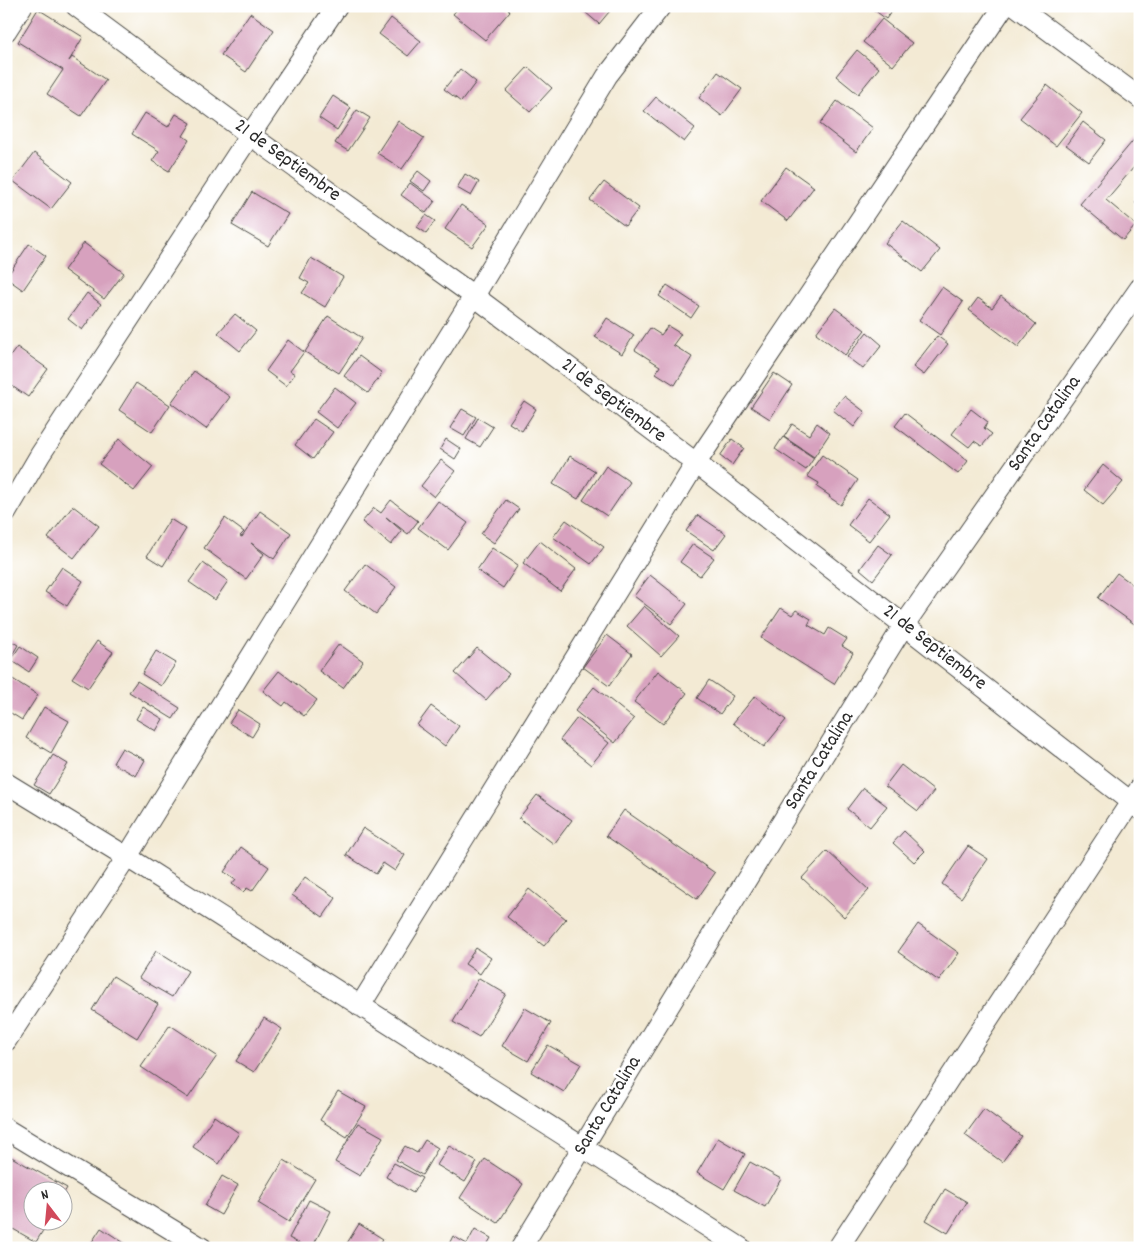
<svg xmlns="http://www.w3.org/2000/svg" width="1146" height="1254" viewBox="0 0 1146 1254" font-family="Dekko,sans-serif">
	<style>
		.building { fill: #d7a1be }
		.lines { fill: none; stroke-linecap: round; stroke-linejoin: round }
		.minor-casing { stroke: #494844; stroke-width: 22 }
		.minor { stroke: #fff; stroke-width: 20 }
		.labels { text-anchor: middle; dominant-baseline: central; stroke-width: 5; stroke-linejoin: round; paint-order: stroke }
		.street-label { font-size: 20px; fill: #2b2b2b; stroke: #fff }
	</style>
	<rect width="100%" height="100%" fill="#fff"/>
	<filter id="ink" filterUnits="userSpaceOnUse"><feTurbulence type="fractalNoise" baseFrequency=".02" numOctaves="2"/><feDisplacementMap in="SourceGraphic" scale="10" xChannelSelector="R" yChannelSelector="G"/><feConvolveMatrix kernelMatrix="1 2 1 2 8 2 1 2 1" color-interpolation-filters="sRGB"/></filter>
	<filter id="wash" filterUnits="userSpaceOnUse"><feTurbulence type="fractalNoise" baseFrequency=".0096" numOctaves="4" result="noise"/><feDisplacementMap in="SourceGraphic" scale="20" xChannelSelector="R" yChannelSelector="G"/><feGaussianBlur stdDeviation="1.12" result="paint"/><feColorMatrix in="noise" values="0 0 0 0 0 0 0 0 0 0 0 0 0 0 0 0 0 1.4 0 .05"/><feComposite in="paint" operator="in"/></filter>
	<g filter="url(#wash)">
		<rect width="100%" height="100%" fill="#f3ead4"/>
		<g id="blocks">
			<!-- building -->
			<path class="building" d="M460,6H505L510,11L485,40L453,14Z
				M578,6H614L599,24Z
				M869,6H895L886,19Z
				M38,9L83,37L69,61L72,57L106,80L81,116L47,94L63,70L18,42Z
				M250,13L274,30L246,72L221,55Z
				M391,18L421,41L408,56L379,34Z
				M882,19L912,43L893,66L863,42Z
				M857,50L879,68L858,94L836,76Z
				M528,67L552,88L530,112L506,91Z
				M460,69L476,82L461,102L444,89Z
				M718,72L742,89L722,116L699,98Z
				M1047,85L1082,113L1056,146L1020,118Z
				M333,96L351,108L337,130L319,118Z
				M656,97L695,128L684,142L644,111Z
				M837,101L873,128L856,152L820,124Z
				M357,110L370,118L348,151L335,143Z
				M145,113L168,127L176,114L191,123L183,136L189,140L169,171L152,161L159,151L132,134Z
				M398,121L424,138L402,169L377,153Z
				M1083,122L1106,140L1089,162L1066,145Z
				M1137,136L1140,139V160L1106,200L1136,225L1123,240L1080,204Z
				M34,153L72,182L51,209L13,181Z
				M786,167L814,187L788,221L761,201Z
				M418,171L431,181L424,191L410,181Z
				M465,174L479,182L471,196L457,188Z
				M604,182L639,208L625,226L590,200Z
				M410,183L435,201L426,213L401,195Z
				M252,192L288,214L268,246L232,225Z
				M1140,197V207L1135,203Z
				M461,205L489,224L472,247L445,229Z
				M426,215L435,221L426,233L417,227Z
				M903,221L940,250L922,272L885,243Z
				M84,243L124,273L104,299L64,270Z
				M29,244L46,256L23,290L6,278Z
				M311,258L343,277L325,307L302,293L309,283L300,278Z
				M667,285L699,306L691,318L659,296Z
				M942,287L963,302L940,335L919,320Z
				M87,293L101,304L82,330L68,319Z
				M1001,296L1036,324L1018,347L969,310L978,298L992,308Z
				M835,308L865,330L845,355L816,333Z
				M235,314L256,331L240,351L218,333Z
				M328,316L362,338L339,373L305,352Z
				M607,318L634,335L622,354L595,337Z
				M668,326L681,334L673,345L692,357L675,385L656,373L660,366L635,350L650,328L661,335Z
				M867,332L882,345L863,369L847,357Z
				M937,336L948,344L924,375L913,367Z
				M288,340L304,352L290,371L295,374L286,386L266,371Z
				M17,347L48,369L28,397L6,382V362Z
				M359,356L382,373L368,393L344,376Z
				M194,371L230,397L206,429L171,403Z
				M774,373L792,385L770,419L751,407Z
				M136,383L170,405L152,432L119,410Z
				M335,387L356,403L337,428L316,412Z
				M844,396L865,412L854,427L833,410Z
				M524,401L536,409L522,431L509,423Z
				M462,409L476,417L464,436L450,428Z
				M971,409L988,422L984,428L992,434L982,446L974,441L969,447L952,434Z
				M905,413L968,461L958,474L895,426Z
				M478,418L493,427L480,447L466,439Z
				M314,419L333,432L313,459L295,445Z
				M817,423L830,433L814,457L784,437L792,424L809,435Z
				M783,437L814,458L806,470L775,449Z
				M119,439L153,467L134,491L99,464Z
				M446,439L461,449L455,459L440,449Z
				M732,439L744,448L732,465L720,456Z
				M822,455L858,480L841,505L829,497L830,496L817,487L819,483L807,476Z
				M570,456L595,471L578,499L553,484Z
				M441,460L455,471L434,497L421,486Z
				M1103,465L1123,482L1103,505L1084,490Z
				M606,466L630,482L607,516L583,500Z
				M868,498L890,514L869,541L848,525Z
				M391,500L418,521L408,534L386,517L402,531L391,545L362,522L374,508L381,513Z
				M506,500L519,509L494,543L481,534Z
				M438,501L468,523L448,550L418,528Z
				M73,506L99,526L74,558L48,538Z
				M260,511L291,533L274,559L251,543L264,554L246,579L204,548L225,518L244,532L240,536L242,537Z
				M698,515L726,534L714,550L686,531Z
				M170,519L186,529L163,566L147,556Z
				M566,520L604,547L591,564L553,537Z
				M540,541L576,569L560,591L523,563Z
				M693,544L714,558L700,576L680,562Z
				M878,545L892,555L873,580L860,569Z
				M492,548L518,565L503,588L477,570Z
				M203,563L228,581L215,600L189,582Z
				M365,564L396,587L376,614L345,591Z
				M62,567L83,581L67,606L45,592Z
				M1117,573L1140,590V628L1098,598Z
				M650,575L687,604L671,624L634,596Z
				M644,606L679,636L661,656L627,626Z
				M781,608L792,615L796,610L811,619L808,625L825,635L829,628L847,639L842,646L853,653L834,684L761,638Z
				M607,635L632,654L609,686L583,667Z
				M6,638L18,645L6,665Z
				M97,641L113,652L88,688L72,678Z
				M339,644L363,661L343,688L319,671Z
				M20,646L38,658L29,672L11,660Z
				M477,648L509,674L486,700L455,673Z
				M156,651L176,663L161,686L142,674Z
				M279,671L317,700L304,716L286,702L283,706L263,691Z
				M658,671L687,693L663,724L634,702Z
				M11,678L38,695L22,720L6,710V685Z
				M709,680L733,696L720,714L697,698Z
				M137,681L180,708L173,719L129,692Z
				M594,687L634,719L615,743L575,711Z
				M755,696L786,720L764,747L733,723Z
				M431,706L459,726L445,746L417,725Z
				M44,707L69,721L51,753L26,738Z
				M143,707L163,719L156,731L136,719Z
				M238,710L260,724L252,737L229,723Z
				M577,718L609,743L591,765L560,740Z
				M122,748L145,760L136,776L113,763Z
				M53,755L68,764L49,794L34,785Z
				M901,765L934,791L918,811L885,786Z
				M863,788L887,806L870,827L847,809Z
				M537,795L572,820L554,844L519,818Z
				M624,810L715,873L697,899L606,836Z
				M363,828L405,855L395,871L383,863L376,874L346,855Z
				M904,831L925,851L914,862L893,843Z
				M968,846L988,859L961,898L942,884Z
				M241,847L269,867L252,891L247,888L243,892L232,884L236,879L224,872Z
				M827,851L869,890L844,917L802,878Z
				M305,877L336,898L323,917L292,895Z
				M529,889L566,919L544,946L507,917Z
				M918,924L959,953L939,981L898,952Z
				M476,948L491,958L480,974L465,964Z
				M156,951L188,971L172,997L139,978Z
				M113,976L158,1004L137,1038L92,1010Z
				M479,978L506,994L479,1037L453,1022Z
				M525,1008L551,1023L528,1061L502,1046Z
				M264,1018L282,1029L254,1072L236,1061Z
				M170,1025L217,1056L188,1098L141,1067Z
				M548,1045L581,1064L564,1092L531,1072Z
				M338,1091L366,1107L347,1137L320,1120Z
				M984,1109L1021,1136L1002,1162L965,1135Z
				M214,1116L239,1133L219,1164L193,1147Z
				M358,1123L383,1137L360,1176L335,1162Z
				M718,1138L745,1154L724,1189L697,1173Z
				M425,1140L438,1148L422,1175L396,1160L405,1146L417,1153Z
				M449,1146L477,1162L465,1182L437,1165Z
				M6,1154L67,1188L62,1196V1192H32V1222H48L36,1242L6,1225Z
				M485,1159L523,1184L498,1223L460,1198Z
				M284,1160L315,1179L289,1222L258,1203Z
				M750,1162L781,1179L765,1207L734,1190Z
				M394,1163L422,1178L413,1193L386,1177Z
				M222,1176L238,1185L221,1215L205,1206Z
				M945,1189L967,1202L948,1233L926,1220Z
				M309,1200L331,1211L312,1248H308L289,1238Z
				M359,1224L383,1239L377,1248H344Z
				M101,1228L129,1246L128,1248H88Z
				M475,1229L491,1238L485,1248H447L453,1236L467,1244Z
				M383,1243L391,1248H380Z"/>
		</g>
	</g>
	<g filter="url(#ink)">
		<use href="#blocks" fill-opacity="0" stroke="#494844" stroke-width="1"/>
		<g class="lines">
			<defs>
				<path id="minor" d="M76,6L250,135L474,296L696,463L1140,809
					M1016,6L1140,98
					M6,31L22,6
					M6,513L40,455L250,135L337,6
					M6,783L127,857L741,1248
					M360,1006L696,463L1004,6
					M6,1041L127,857L474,296L607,76L661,6
					M6,1129L202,1248
					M521,1248L732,903L904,625L1140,288
					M838,1248L1140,788"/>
			</defs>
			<!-- minor casing -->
			<use href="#minor" class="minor-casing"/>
			<!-- minor -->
			<use href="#minor" class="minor"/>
		</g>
	</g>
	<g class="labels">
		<!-- street labels -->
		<g class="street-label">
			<text transform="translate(287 161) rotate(36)">21 de Septiembre</text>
			<text transform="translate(613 401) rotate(37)">21 de Septiembre</text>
			<text transform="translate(1045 424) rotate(-55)">Santa Catalina</text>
			<text transform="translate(934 648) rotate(38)">21 de Septiembre</text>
			<text transform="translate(820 761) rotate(-58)">Santa Catalina</text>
			<text transform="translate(608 1106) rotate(-59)">Santa Catalina</text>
		</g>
	</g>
	<!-- margin -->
	<rect width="1146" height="1254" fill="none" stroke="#fff" stroke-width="25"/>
	<!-- north arrow -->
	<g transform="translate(48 1206) rotate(344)"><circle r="24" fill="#ffffff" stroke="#aaaaaa"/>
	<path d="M0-4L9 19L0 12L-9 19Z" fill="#d1495b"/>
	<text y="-8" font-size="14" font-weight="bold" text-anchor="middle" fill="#2b2b2b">N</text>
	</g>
</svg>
